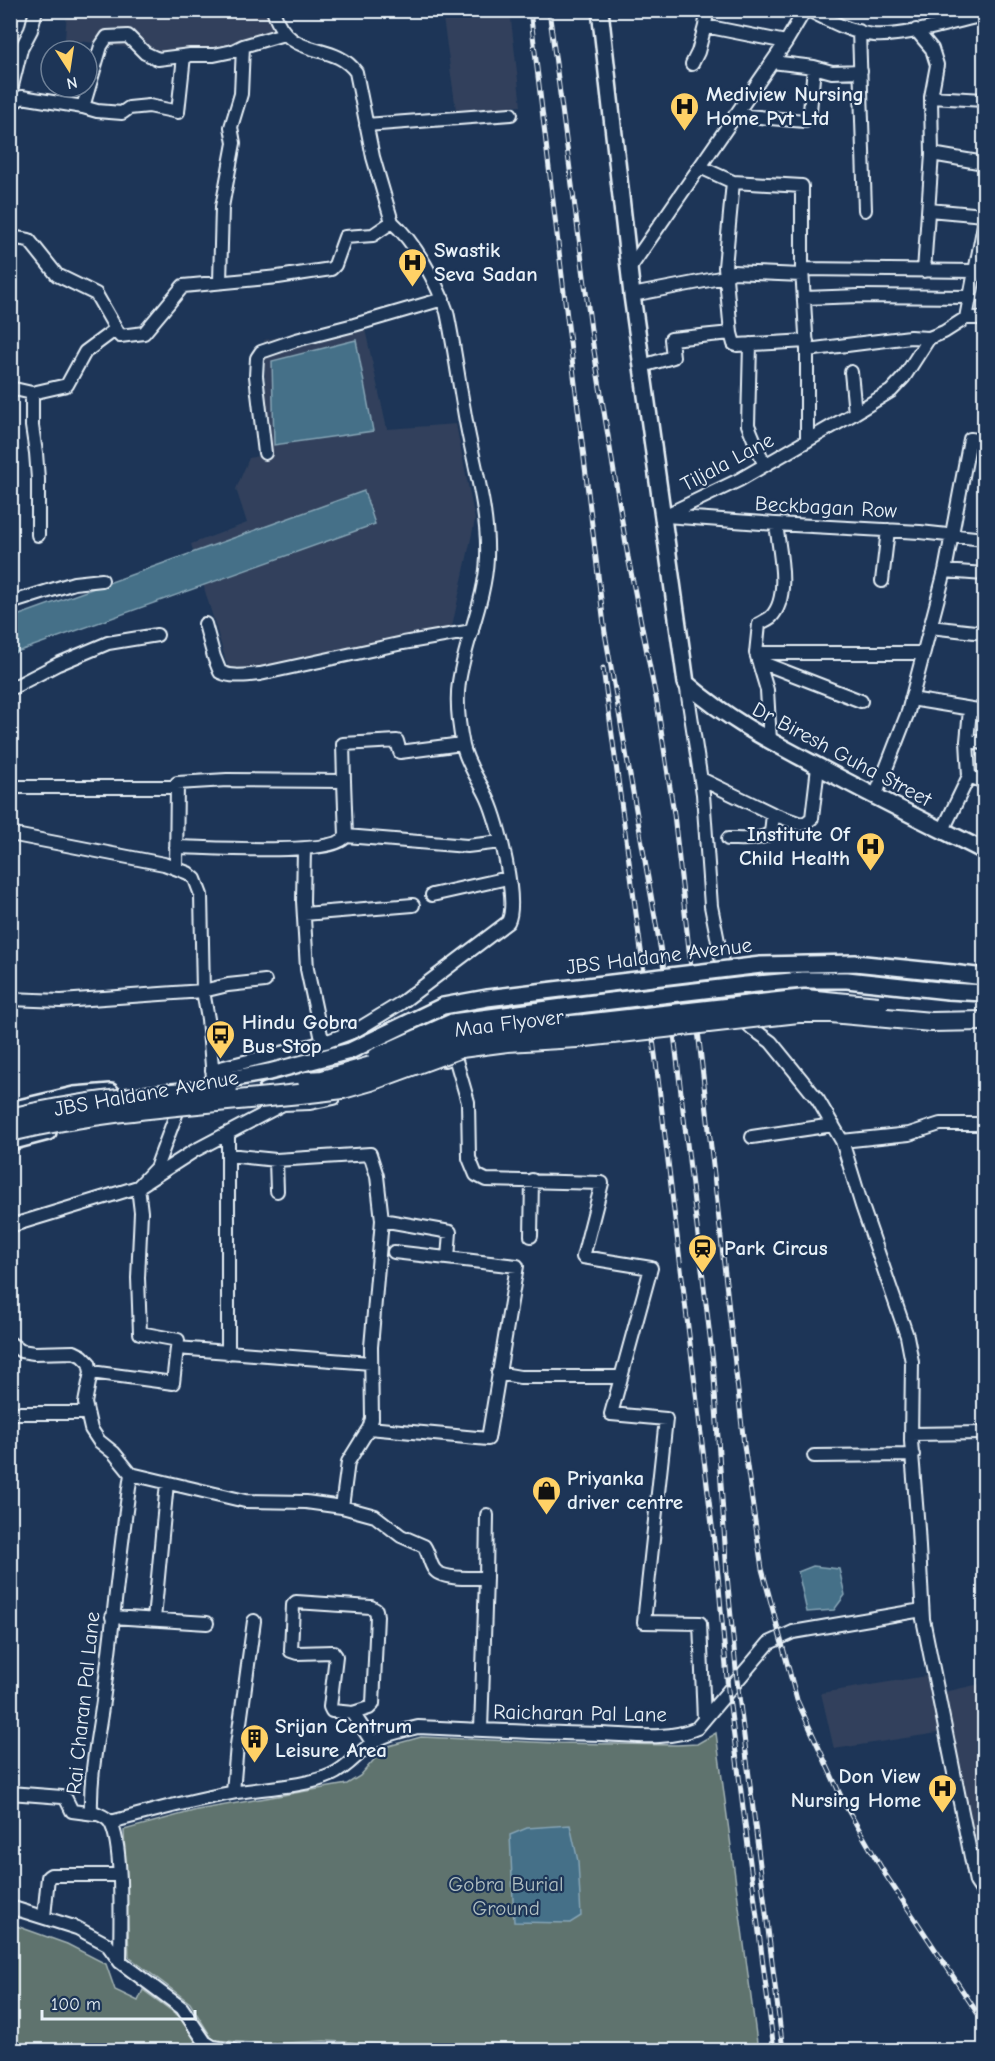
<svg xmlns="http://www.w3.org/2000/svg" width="995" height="2061" viewBox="0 0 995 2061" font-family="'Comic Neue',sans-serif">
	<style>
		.built { fill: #30415c }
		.green { fill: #5e736e; stroke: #a3b2b3; stroke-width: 1.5 }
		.water { fill: #447088; stroke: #86a4b5; stroke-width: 1.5 }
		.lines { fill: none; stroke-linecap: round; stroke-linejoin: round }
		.minor-casing { stroke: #e8f1f8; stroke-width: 16 }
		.major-casing { stroke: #e8f1f8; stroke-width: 20 }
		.minor { stroke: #1d3557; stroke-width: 12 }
		.major { stroke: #1d3557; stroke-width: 15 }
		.rail-casing { stroke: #e8f1f8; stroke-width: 5 }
		.rail { stroke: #1d3557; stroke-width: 3; stroke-dasharray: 9; stroke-linecap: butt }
		.major-bridge-casing { stroke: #e8f1f8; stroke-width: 20; stroke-linecap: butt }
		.highway-bridge-casing { stroke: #e8f1f8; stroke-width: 22; stroke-linecap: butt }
		.major-bridge { stroke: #1d3557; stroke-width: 15 }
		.highway-bridge { stroke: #1d3557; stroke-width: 18 }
		.labels { text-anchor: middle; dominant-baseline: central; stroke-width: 4.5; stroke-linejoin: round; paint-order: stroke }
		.poi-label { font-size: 21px; font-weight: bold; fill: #e8f1f8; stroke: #1d3557; text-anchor: start }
		.street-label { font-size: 21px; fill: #e8f1f8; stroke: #1d3557 }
		.park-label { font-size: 21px; fill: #b1bfc1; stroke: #1d3557 }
	</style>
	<rect width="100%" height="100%" fill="#1d3557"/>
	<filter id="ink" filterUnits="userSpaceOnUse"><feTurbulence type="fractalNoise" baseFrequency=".0167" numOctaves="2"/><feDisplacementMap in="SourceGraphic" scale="12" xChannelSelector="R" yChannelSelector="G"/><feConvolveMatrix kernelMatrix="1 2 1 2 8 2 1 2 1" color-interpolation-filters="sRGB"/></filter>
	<g filter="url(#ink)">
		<!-- built -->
		<path class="built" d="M67,10L269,11L275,32L224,51L159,52L65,39Z
			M442,11H510L521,106L456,110Z
			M363,320L387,429L456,424L475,520L452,627L265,673L228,668L191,544L247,523L236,489L249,458L267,454L264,340Z
			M926,1676L938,1733L834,1749L821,1693Z
			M984,1683V1836L970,1838L940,1693Z"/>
		<!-- green -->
		<path class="green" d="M716,1733L758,2050H498L324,2041L268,2044L213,2040L190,2003L129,1957L124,1830L197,1810L347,1784L360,1776L385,1747L421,1737L554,1743L677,1745L697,1744Z
			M11,1924L67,1944L106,1964L115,1990L138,2001L143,1990L180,2017L201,2050H11Z"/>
		<!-- water -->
		<path class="water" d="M356,340L373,431L274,445L272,361Z
			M364,491L375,524L11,654V618Z
			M813,1566L839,1569L845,1595L834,1610L807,1612L798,1572Z
			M570,1825L578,1861L581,1916L570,1923L514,1922L510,1835L527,1828Z"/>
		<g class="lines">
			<defs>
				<path id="minor" d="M808,10C829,20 851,33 874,35C906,37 953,22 984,15
					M705,26L707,10
					M916,30L932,49L937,65L931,97L932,154L924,271
					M859,31L865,210
					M772,62L814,67L832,72L861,71
					M692,64L698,52L705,26L786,42
					M10,94L21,49L31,30L36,10
					M931,97L984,100
					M10,105L22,97L83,107L101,46L107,37L128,36L145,53L158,59L190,55H214L233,51L243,46L284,34
					M83,107L97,111L122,113L129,108L149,106L178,112L184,56
					M735,115L805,121L810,111L814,67
					M366,125L511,114
					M932,154L984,163
					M700,167L733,182L802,186V269L807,350
					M929,210L984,215
					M10,237L29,240L57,275L96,294L120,336L144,333L183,286L278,277L331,269L335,265L345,237L373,235L392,222
					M630,268L786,42L805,10
					M802,269L975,271
					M220,282L222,207L234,143L231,127L241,94L243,46
					M632,295L725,277L733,272L802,275
					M805,298L859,296L969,297
					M966,318H984
					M731,333L734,344L737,345L807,341
					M750,344L748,425L764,464
					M642,366L673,357L671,339L731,333L725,267L733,182
					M851,372L855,413
					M10,388L32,393L67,385L85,352L116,329
					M32,393V426L36,453L38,479V535
					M807,441V350L910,337L929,338
					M265,453L256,376L257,358L261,352L296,340L354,325L443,299
					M664,516L739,480L855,413L891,391L904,377L929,338L944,332L966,318L984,225
					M666,516L776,524L920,532L984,539
					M945,571L984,574
					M882,581L888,530
					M10,603L74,583L102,580
					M205,624L214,657L220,672C233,678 246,675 260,674L403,643L472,631
					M930,627L984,633
					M756,653H923
					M758,661L861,701
					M686,683L703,794L711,906L722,962L726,1004L753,1029L771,1042L818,1100L842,1141
					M10,689L58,664L108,643L157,635
					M911,699L984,711
					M970,710L967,741L984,743
					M770,741L767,690L756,653L759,624C762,622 767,620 771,617C791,597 779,550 776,524
					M969,776L984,782
					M701,779L773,814L801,824L807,822L812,818L818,767
					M344,781L343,744L397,741L400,752L462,744
					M10,787H177
					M875,797L908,712L945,571L970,439L984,441
					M943,830L969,776L967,741
					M10,834L164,864L188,873L195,879L201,895L203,991L208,1019L213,1078
					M346,836L467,846L501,842
					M728,839C742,839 758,841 771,833L773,814
					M304,849L303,901L307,969L321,1035L325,1042
					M176,868L177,783L227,780L344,781L346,836C334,857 203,847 176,847
					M432,895L508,878
					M304,914L413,905
					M10,999L61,1001L203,991L228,985L265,981
					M444,1060L455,1057L468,1102L469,1158L476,1175L486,1180L602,1183L583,1257L651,1268L611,1414L666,1419L644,1622L700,1623L704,1720
					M212,1070L325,1042L355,1031L401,1003L508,922C519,901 498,821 488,799C480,781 467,765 463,746C459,726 456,702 459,682C465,641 485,601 487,558C489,508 472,460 464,410C458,377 454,345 447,312C437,283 415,242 392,222L373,157L356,72C332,39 289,63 273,10
					M176,1101L177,1112L156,1168L138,1187L141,1212L138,1278L140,1333L178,1340L177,1348
					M282,1104L310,1103L334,1098
					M984,1124H940L909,1134L842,1141L862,1206L907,1336L912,1362L911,1441L918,1529L923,1619L976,1882L984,1894
					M752,1137L833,1125
					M228,1155L276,1160L370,1154L377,1176L382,1220L371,1347L372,1419L369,1428L348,1462L342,1507
					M276,1160L277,1191
					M382,1220L450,1232L448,1258
					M10,1226L138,1187L194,1151L287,1102
					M531,1236L532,1180
					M10,1343L21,1351L34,1353L74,1352L82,1356L89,1363L91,1372L85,1403L91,1429L99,1441L114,1453L131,1474L245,1501L306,1502L342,1507L375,1516L401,1536L424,1546C429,1553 429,1562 434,1569C441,1580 473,1578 486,1578L481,1730
					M228,1353V1133
					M91,1372L173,1383L177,1348L371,1363
					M498,1373L520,1377H621
					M10,1413H87
					M369,1428L488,1439L517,1266L394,1252
					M911,1434L984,1433
					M814,1456L913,1455
					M486,1578L487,1515
					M112,1617L207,1623
					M154,1619L167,1483
					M353,1713L332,1711L330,1707L336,1656L333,1652L297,1653L291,1651L293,1605L296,1602L371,1607L376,1610L377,1616L373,1704L369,1708L353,1713L372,1742
					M233,1792L237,1745L254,1621
					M10,1793L62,1797L66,1799L72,1811L95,1814
					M110,1822C150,1812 190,1800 231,1793C260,1788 305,1787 331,1775C347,1768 357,1754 371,1744C384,1734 402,1731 418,1727C479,1730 540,1733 602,1734C632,1735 668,1741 697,1728L769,1643L793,1632L922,1610
					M10,1907L77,1928L107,1944L120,1962L182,2008L205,2042L213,2047L232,2050
					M44,1917L48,1877L51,1875H118
					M120,1962C120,1932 124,1843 110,1822C105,1815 97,1815 91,1810C90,1773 98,1737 103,1701C113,1625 120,1549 131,1474
					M346,2050H351"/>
				<path id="major" d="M600,10L632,295L686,683C730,721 770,741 821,768C875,797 930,824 984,851
					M952,973L984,977
					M948,991L984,993
					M212,1082L269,1072L350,1051
					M266,1091L318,1077
					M19,1108L74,1095L111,1092
					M10,1142L48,1132"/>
			</defs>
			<!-- minor casing -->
			<use href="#minor" class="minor-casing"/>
			<!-- major casing -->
			<use href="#major" class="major-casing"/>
			<!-- minor -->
			<use href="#minor" class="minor"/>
			<!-- major -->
			<use href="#major" class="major"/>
			<defs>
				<path id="rail" d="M530,10L605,633L671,1009L713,1362L727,1575L737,1680L783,2050
					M549,10L593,345L628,557L657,703L674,814L744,1445L762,1569L797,1700L845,1805L885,1874L984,2023
					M603,668L656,1062L718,1575L728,1690L774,2050"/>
			</defs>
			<!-- rail casing -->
			<use href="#rail" class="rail-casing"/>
			<!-- rail -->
			<use href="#rail" class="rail"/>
			<defs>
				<path id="major-bridge" d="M350,1051L443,1006L487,998L761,965L855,963L952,973
					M376,1056L452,1022L586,1004L746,985L803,980H847L948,991"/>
				<path id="highway-bridge" d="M307,1081L323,1080L368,1067L416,1048L465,1034L584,1024L805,999L878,1006
					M10,1118C82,1101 155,1094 228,1088
					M10,1132C120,1106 232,1103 343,1089L371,1081L461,1048L507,1042L577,1038L798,1013H831L931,1022L984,1021"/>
			</defs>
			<!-- major-bridge casing -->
			<use href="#major-bridge" class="major-bridge-casing"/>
			<!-- highway-bridge casing -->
			<use href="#highway-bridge" class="highway-bridge-casing"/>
			<!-- major-bridge -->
			<use href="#major-bridge" class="major-bridge"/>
			<!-- highway-bridge -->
			<use href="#highway-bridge" class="highway-bridge"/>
		</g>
	</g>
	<!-- icons -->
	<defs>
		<symbol id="hospital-pin" viewBox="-11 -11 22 30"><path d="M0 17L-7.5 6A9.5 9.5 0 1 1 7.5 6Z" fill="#ffd166" stroke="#1d3557"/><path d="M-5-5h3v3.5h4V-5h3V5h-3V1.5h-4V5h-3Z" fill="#111"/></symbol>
		<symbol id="bus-pin" viewBox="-11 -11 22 30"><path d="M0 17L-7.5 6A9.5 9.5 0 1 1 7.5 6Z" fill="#ffd166" stroke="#1d3557"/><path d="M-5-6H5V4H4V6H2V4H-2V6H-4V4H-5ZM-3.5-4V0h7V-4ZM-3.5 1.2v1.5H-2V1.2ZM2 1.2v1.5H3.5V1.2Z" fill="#111"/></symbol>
		<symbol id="station-pin" viewBox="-11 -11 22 30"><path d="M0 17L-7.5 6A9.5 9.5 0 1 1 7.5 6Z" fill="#ffd166" stroke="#1d3557"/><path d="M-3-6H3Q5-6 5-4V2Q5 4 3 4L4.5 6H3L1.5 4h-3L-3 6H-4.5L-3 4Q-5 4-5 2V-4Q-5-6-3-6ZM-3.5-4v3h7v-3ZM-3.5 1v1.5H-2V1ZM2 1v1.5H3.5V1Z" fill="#111"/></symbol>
		<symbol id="shop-pin" viewBox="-11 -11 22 30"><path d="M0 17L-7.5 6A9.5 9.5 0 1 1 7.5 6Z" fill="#ffd166" stroke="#1d3557"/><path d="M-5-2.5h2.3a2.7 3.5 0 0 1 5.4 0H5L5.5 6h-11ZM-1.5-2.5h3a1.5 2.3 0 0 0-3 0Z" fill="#111"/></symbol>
		<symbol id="building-pin" viewBox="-11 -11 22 30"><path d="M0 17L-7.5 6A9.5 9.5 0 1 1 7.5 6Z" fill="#ffd166" stroke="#1d3557"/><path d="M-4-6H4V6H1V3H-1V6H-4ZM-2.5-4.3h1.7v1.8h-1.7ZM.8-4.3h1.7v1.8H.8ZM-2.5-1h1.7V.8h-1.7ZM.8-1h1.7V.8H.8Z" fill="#111"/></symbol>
	</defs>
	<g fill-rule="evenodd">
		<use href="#hospital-pin" x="668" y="90" width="33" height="45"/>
		<use href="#hospital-pin" x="396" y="246" width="33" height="45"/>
		<use href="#hospital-pin" x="854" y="830" width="33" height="45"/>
		<use href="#bus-pin" x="204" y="1018" width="33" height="45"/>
		<use href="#station-pin" x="686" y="1232" width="33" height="45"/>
		<use href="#shop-pin" x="530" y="1474" width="33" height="45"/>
		<use href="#building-pin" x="238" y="1722" width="33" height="45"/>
		<use href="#hospital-pin" x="926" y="1772" width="33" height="45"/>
	</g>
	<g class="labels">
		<!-- poi labels -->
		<g class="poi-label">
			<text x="706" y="94">Mediview Nursing<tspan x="706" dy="24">Home Pvt Ltd</tspan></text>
			<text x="434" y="250">Swastik<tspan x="434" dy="24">Seva Sadan</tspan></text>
			<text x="850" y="834" text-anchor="end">Institute Of<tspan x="850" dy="24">Child Health</tspan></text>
			<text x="242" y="1022">Hindu Gobra<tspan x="242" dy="24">Bus Stop</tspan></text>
			<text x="724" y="1248">Park Circus</text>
			<text x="567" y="1478">Priyanka<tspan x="567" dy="24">driver centre</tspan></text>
			<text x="275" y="1726">Srijan Centrum<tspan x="275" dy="24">Leisure Area</tspan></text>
			<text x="921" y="1776" text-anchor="end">Don View<tspan x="921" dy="24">Nursing Home</tspan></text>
		</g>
		<!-- street labels -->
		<g class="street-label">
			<text transform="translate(727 462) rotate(-28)">Tiljala Lane</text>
			<text transform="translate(826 507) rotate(3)">Beckbagan Row</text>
			<text transform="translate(842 754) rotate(28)">Dr Biresh Guha Street</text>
			<text transform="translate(659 956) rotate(-7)">JBS Haldane Avenue</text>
			<text transform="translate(509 1023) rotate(-7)">Maa Flyover</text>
			<text transform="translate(146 1093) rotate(-10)">JBS Haldane Avenue</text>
			<text transform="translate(83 1703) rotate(-84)">Rai Charan Pal Lane</text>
			<text transform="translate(580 1713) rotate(1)">Raicharan Pal Lane</text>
		</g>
		<!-- park labels -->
		<g class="park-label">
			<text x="506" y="1884">Gobra Burial<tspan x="506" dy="24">Ground</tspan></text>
		</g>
	</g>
	<!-- margin -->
	<rect width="995" height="2061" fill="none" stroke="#1d3557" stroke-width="36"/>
	<rect x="18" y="18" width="959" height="2025" fill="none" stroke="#e8f1f8" stroke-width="2" filter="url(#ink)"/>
	<!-- north arrow -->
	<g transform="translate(69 69) rotate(168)"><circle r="28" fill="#1d3557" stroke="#6e8097" stroke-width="1.5"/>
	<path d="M0-4.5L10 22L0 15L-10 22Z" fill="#ffd166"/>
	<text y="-9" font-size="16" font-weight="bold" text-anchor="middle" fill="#e8f1f8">N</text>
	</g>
	<!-- scale -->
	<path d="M42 2010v9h153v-9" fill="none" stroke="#e8f1f8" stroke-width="3"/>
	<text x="51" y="2010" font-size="18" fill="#e8f1f8" stroke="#1d3557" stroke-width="4.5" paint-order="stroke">100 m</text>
</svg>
